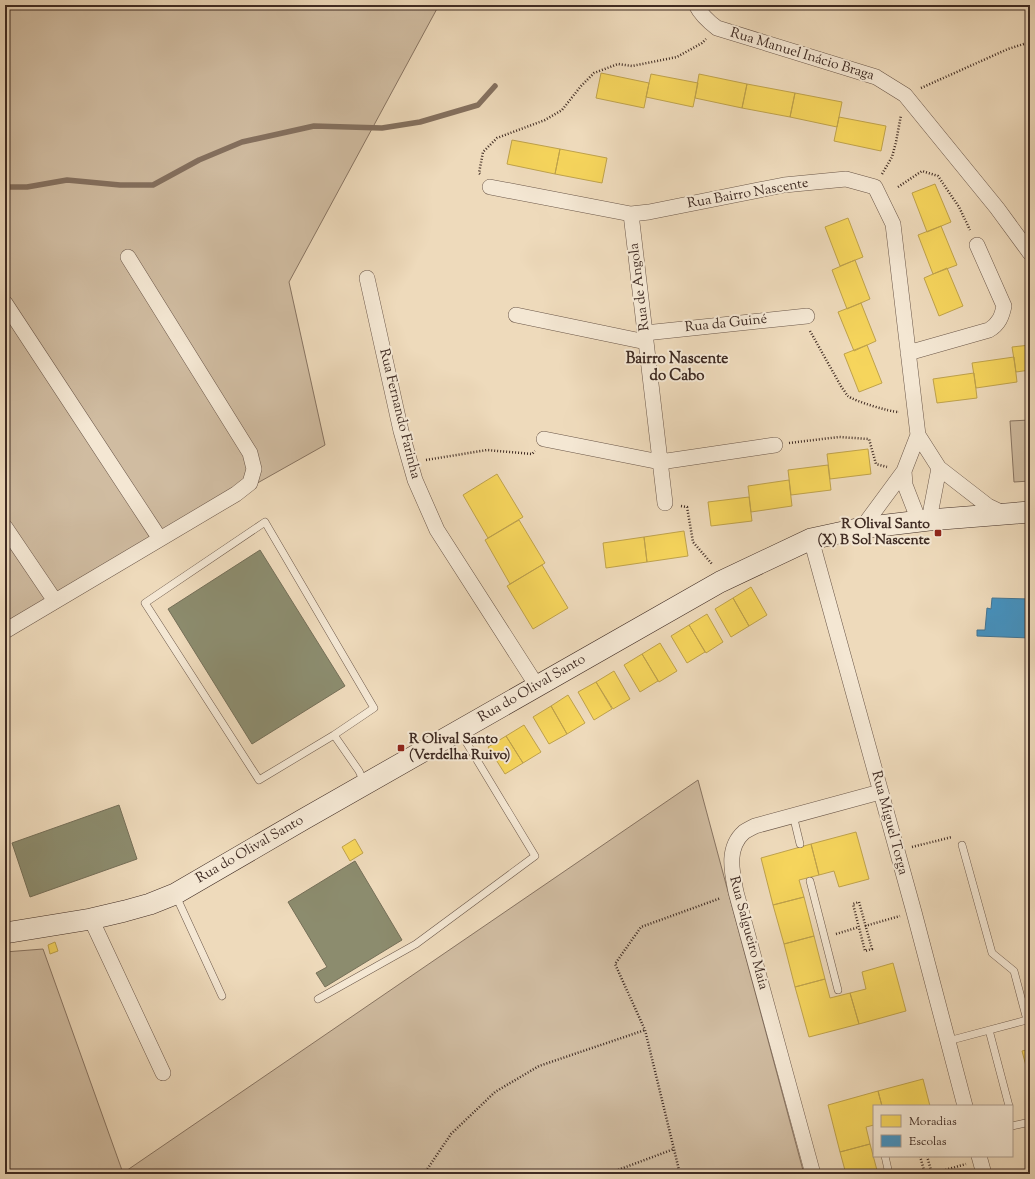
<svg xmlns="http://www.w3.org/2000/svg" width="1035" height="1179" viewBox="0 0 1035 1179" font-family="'Sorts Mill Goudy',serif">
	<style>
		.green { fill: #d0bca1; stroke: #887462 }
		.homes { fill: #f6d55c; stroke: #bfa24b }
		.schools { fill: #4393c3; stroke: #427493 }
		.industry { fill: #8c8c6e; stroke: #756f58 }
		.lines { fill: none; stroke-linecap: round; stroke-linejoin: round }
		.stream { stroke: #84705f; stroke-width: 5.5 }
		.lane-casing { stroke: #6b5749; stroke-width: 8 }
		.street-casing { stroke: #6b5749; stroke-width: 16 }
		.secondary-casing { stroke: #3f2b23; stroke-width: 22 }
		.path { stroke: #3f2b23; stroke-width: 2.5; stroke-dasharray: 1 2; stroke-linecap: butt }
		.lane { stroke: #f4e7d3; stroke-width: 7 }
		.street { stroke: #f4e7d3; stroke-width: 15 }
		.secondary { stroke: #f4e7d3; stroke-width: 21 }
		.poi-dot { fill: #8f2418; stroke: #f4e7d3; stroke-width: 1.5 }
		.labels { text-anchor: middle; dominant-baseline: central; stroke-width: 4; stroke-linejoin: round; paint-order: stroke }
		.street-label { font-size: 14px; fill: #3f2b23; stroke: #f4e7d3 }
		.poi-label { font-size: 14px; font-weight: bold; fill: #3f2b23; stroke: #f4e7d3; text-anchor: end }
		.neighbourhood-label { font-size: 15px; font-weight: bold; fill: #3f2b23; stroke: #f4e7d3 }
	</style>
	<rect width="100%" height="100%" fill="#eedabb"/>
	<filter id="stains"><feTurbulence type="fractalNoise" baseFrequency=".005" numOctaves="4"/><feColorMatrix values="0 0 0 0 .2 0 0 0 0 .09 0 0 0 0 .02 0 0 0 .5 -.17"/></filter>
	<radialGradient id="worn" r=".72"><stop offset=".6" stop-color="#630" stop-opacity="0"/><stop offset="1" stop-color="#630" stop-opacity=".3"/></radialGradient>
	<!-- green -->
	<path class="green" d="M5,5H439L289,282L325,445L5,625Z
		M1030,420V481L1014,482L1010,421Z
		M698,780L804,1174H5V952L43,949L123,1173Z"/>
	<!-- homes -->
	<path class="homes" d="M601,73L649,83L644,108L596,98Z
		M651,74L698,83L693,107L646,97Z
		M699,74L747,84L742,108L695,98Z
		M747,84L795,93L790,117L742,108Z
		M795,93L842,102L837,127L790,117Z
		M839,117L886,126L881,151L834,141Z
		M512,140L560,149L555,174L507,164Z
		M560,149L607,158L602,183L555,174Z
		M935,184L951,222L927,232L912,193Z
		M848,218L863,257L840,266L825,227Z
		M941,226L957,265L933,274L918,235Z
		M855,260L870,299L847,309L832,270Z
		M947,268L963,306L939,316L924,278Z
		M861,303L876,341L854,351L838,312Z
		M867,345L882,383L859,392L844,354Z
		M1030,345V370L1016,372L1012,347Z
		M1014,357L1017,382L976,388L972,363Z
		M974,373L977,398L937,403L933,379Z
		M868,449L871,474L830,479L827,454Z
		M828,465L831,490L791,495L788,470Z
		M497,474L523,517L488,538L463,495Z
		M789,480L792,506L751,512L748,486Z
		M749,497L752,521L711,526L708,502Z
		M519,520L545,563L510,584L485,540Z
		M684,531L688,556L647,562L644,537Z
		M644,537L647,562L606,568L603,543Z
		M542,565L568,608L533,629L507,586Z
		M751,587L767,615L749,626L733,598Z
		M733,598L749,626L731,637L715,609Z
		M707,614L723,642L706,653L689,625Z
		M689,625L705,652L687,663L671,636Z
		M660,643L677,671L659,682L642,654Z
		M642,654L658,681L640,692L624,665Z
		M614,671L630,699L613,709L596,682Z
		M596,682L612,709L594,720L578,692Z
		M568,695L585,723L567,734L551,706Z
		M551,706L567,734L549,744L533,717Z
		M524,725L541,752L523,763L506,736Z
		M506,736L523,763L505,774L488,747Z
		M856,832L869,879L839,887L834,871L819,875L811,844Z
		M355,839L363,853L350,861L342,847Z
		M811,844L819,875L799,880L804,897L773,905L761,858Z
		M804,897L814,936L784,944L773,905Z
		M814,936L825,979L795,987L784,944Z
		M55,942L58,951L50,954L48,945Z
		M893,963L906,1011L859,1024L850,993L866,989L862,972Z
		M825,979L830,998L850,993L859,1024L809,1037L795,987Z
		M1030,1049V1081L1022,1051Z
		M923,1079L930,1106H882L878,1091Z
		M878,1091L882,1106H874V1125L866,1127L870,1144L840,1152L828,1105Z
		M870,1144L878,1174H846L840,1152Z"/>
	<!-- schools -->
	<path class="schools" d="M992,598L1030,599V638L977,636V630H985L987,608L991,609Z"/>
	<!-- industry -->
	<path class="industry" d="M260,550L345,686L252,744L168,609Z
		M119,805L137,859L30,897L12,843Z
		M355,861L402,940L325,987L316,973L327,967L288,902Z"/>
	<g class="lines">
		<!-- stream -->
		<path class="stream" d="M5,187H27L67,180L120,185H153L199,160L242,142L314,126L382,128L420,122L478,105L495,86"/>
		<defs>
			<path id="lane" d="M334,735L259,780L145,603L265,522L374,708L334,735L359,771L364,782
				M793,815L800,844
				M810,881L838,990
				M176,896L222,996
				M318,999L416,944L535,856L460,732
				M989,1030L1009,1106
				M948,1041L1027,1020L1014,971L992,953L962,845
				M1012,1126L1030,1122
				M885,1156L889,1174"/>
			<path id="street" d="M696,5C701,15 709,22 717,28L876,77L905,95L997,208L1030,253
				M490,187L631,214L649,212L784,185L846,179L875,187L893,224L918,435L939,468L988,506L1005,514
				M631,214L665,503
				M367,278L401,431L415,480L437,530L537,686
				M5,303L160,539
				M516,315L646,342
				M645,333L807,316
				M908,353L989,330C999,324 1002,316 1004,306L977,245
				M918,435L904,471L905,485L919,521
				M544,439L660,462L775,445
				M929,520L939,468
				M5,527L55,601
				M862,528L904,471
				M811,539L914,912L965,1106
				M5,631L236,494L250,483L254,469L250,453L128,257
				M91,919L163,1073
				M979,1156L984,1174
				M813,1174L736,892C732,872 726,848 744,832C747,830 751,828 755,826L880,792"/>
			<path id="secondary" d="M5,933L91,919L125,911L150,904L175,894L304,819L720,582L811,539L862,528L929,520L1030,512"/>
		</defs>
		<!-- lane casing -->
		<use href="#lane" class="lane-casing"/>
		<!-- street casing -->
		<use href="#street" class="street-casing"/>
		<!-- secondary casing -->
		<use href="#secondary" class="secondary-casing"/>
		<!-- path -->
		<path class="path" d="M921,88L1008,49L1030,42
			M480,174L479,173L483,152L497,138L545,120L562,110L581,86L594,73L618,64L632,66L677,57L702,43L706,39
			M882,174L892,157L896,142L901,115
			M898,187L922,171L938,176L959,207L970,230
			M810,331L842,388C844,390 846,394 848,396C854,401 890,412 899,412
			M789,443L839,437L869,439L876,464L887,467
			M426,460L487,450L532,454L535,451
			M681,506L687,507L693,542L712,564
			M912,847L952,837
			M859,902L872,949L865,951L853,904Z
			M865,926L900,916
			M836,934L859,927
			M920,1156L925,1174
			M927,1156L932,1174
			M424,1174L451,1134L495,1092L539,1066L645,1030
			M607,1174L674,1149
			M680,1174L645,1030L615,964L641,927L721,898
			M931,1174L966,1164"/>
		<!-- lane -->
		<use href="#lane" class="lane"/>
		<!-- street -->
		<use href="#street" class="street"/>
		<!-- secondary -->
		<use href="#secondary" class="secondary"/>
	</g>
	<!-- markers -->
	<g class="poi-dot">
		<rect x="934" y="529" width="8" height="8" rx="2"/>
		<rect x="397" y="744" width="8" height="8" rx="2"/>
	</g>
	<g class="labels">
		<!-- street labels -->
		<g class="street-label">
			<text transform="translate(802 55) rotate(17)">Rua Manuel Inácio Braga</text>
			<text transform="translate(748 194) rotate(-10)">Rua Bairro Nascente</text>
			<text transform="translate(640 287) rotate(-97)">Rua de Angola</text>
			<text transform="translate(726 324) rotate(-6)">Rua da Guiné</text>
			<text transform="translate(399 414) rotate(76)">Rua Fernando Farinha</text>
			<text transform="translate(532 689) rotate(-30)">Rua do Olival Santo</text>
			<text transform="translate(889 823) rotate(75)">Rua Miguel Torga</text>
			<text transform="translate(250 850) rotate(-30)">Rua do Olival Santo</text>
			<text transform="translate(748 933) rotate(75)">Rua Salgueiro Maia</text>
		</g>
		<!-- poi labels -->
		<g class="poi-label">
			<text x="930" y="525">R Olival Santo<tspan x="930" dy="16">(X) B Sol Nascente</tspan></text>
			<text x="409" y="740" text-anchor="start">R Olival Santo<tspan x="409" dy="16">(Verdelha Ruivo)</tspan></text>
		</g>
		<!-- neighbourhood labels -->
		<g class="neighbourhood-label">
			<text x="677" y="359">Bairro Nascente<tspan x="677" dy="17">do Cabo</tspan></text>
		</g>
	</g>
	<!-- margin -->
	<rect width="1035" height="1179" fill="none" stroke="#eedabb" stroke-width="20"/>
	<rect x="6" y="6" width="1023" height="1167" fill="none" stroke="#3f2b23" stroke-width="2"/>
	<rect x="10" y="10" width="1015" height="1159" fill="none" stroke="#3f2b23"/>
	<!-- legend -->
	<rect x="873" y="1105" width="140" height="52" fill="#f4e7d3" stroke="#ac9c8d"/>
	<rect x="881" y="1115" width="20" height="12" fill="#f6d55c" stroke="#ac9c8d"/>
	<text x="909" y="1125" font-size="12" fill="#3f2b23">Moradias</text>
	<rect x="881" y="1135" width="20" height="12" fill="#4393c3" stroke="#ac9c8d"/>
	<text x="909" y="1145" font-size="12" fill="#3f2b23">Escolas</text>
	<rect width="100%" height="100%" filter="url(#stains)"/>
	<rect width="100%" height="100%" fill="url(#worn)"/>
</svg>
